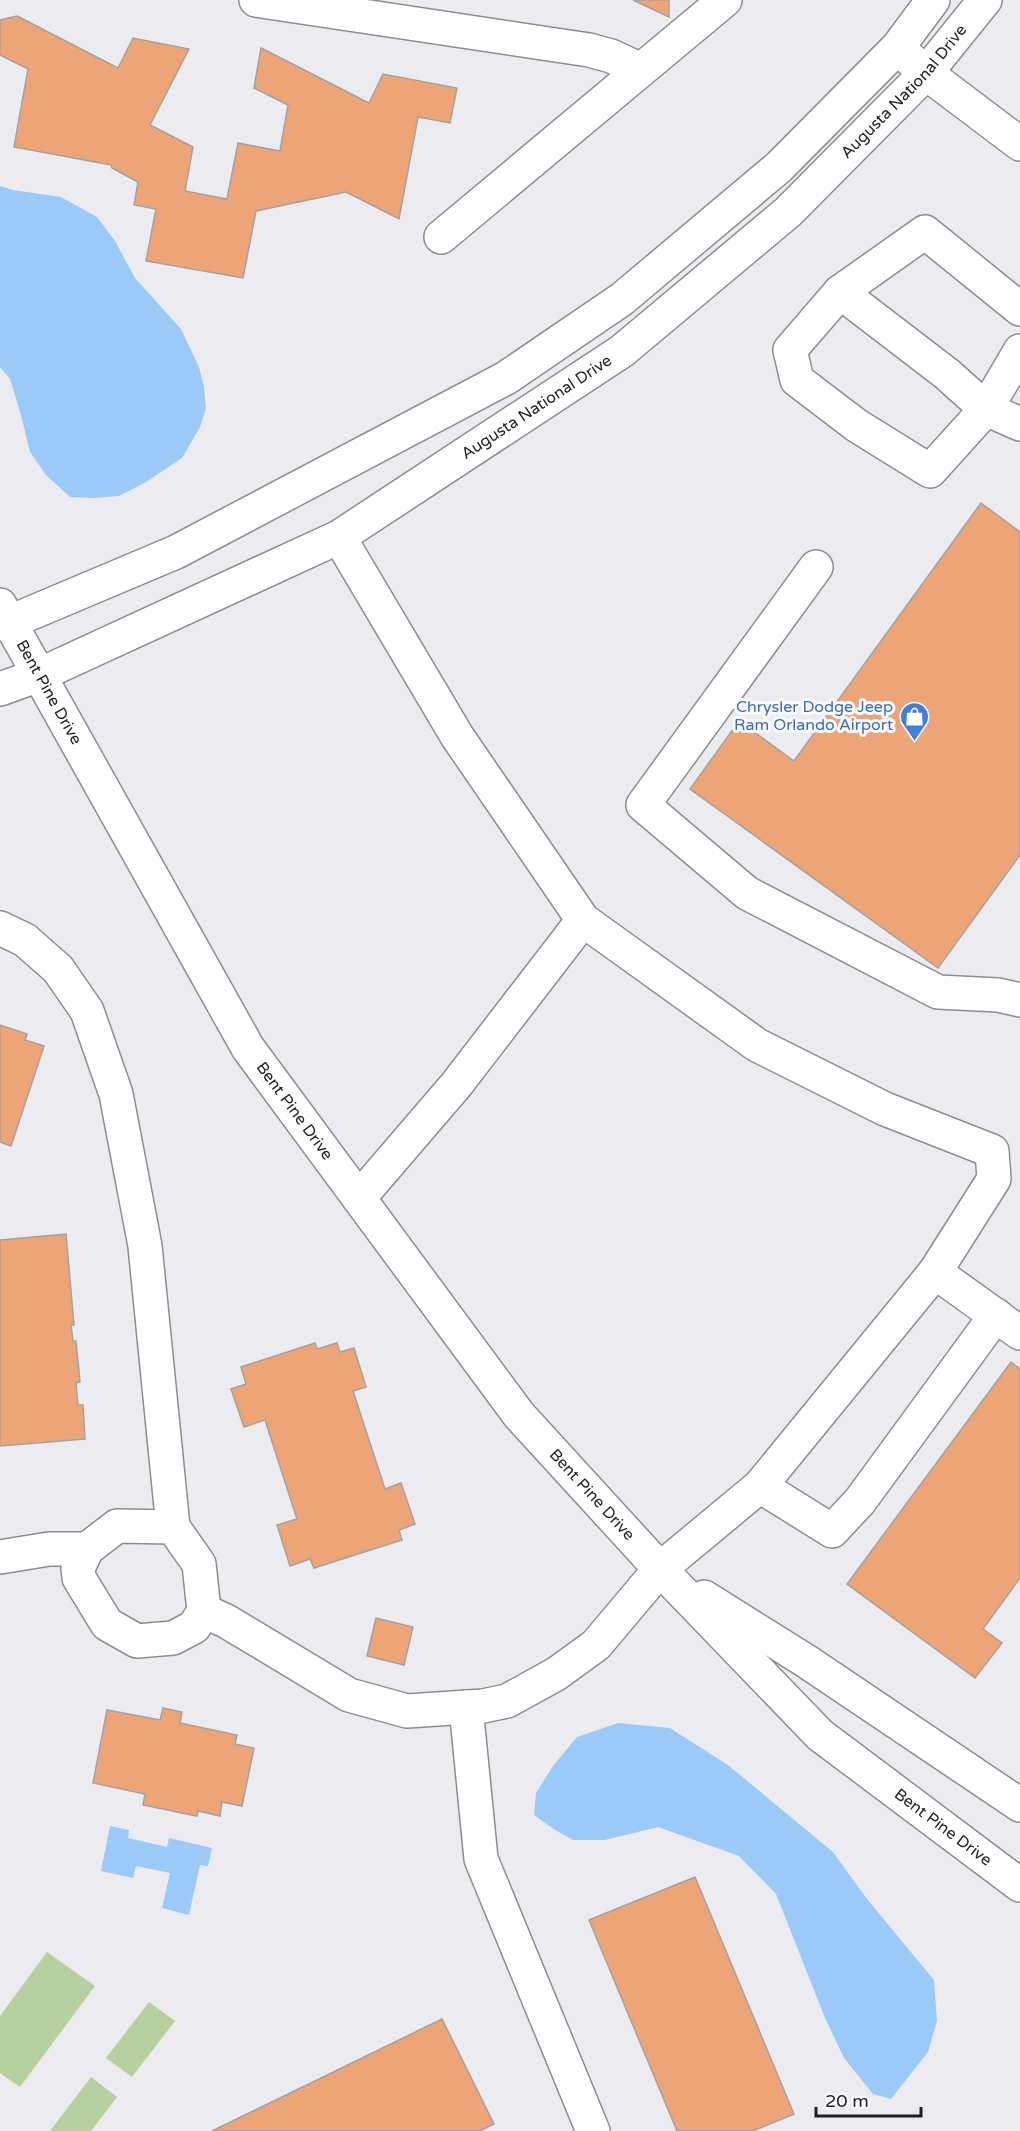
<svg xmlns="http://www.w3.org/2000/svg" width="1020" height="2131" viewBox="0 0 1020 2131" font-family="'Varela Round',sans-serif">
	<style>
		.green { fill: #b6d09f }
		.water { fill: #9bcaf9 }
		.building { fill: #eda578; stroke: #a5a19f; stroke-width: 1.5 }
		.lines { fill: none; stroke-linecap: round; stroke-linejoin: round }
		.minor-casing { stroke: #8d8c90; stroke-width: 36 }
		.minor { stroke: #fff; stroke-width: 33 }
		.labels { text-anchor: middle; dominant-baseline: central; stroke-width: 6; stroke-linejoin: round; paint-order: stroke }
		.street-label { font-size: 16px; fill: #1f1f20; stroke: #faf9fe }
		.shop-label { font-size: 16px; fill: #366cbe; stroke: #faf9fe; text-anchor: end }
	</style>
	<rect width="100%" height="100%" fill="#ececf0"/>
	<!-- green -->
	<path class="green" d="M47,1952L95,1986L20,2087L0,2073V2016Z
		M149,2002L175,2021L132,2077L106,2058Z
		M91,2077L117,2097L91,2131H50Z"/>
	<!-- water -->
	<path class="water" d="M0,186L13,190L61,197L97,217L115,241L135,278L181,329L199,367L204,387L206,408L200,427L182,458L146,482L119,496L93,498L70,497L46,475L30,452L21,415L10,379L0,367Z
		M618,1723L670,1728L728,1765L833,1852L867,1899L934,1980L937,2021L928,2052L891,2099L873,2094L844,2058L825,2018L776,1894L739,1856L658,1827L605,1840H573L555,1830L534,1815L536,1793L553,1766L577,1737Z
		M110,1826L129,1830L128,1838L167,1847L169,1838L212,1848L208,1866L200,1865L189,1915L162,1908L170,1873L136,1866L133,1878L101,1871Z"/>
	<!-- building -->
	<path class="building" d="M633,0H669V17Z
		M17,16L118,68L133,38L189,49L150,125L193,147L185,191L227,199L238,143L280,151L288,105L254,88L261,48L369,103L383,74L457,88L450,123L418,117L399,219L346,192L256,211L243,278L146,261L156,209L134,205L138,182L112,168L111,165L14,147L28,69L0,55V20Z
		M981,503L1020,532V855L938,968L690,789L739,721L794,761Z
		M0,1025L27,1034L25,1040L44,1046L11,1146L0,1142Z
		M66,1234L74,1325H71L73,1341H76L80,1382L76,1383L78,1405H83L85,1439L0,1446V1240Z
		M315,1343L317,1349L337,1343L340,1352L354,1348L366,1387L353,1391L385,1489L401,1483L415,1524L399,1530L402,1540L314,1568L310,1559L290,1566L277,1525L297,1519L265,1420L244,1427L231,1389L246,1384L241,1367Z
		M1011,1362L1020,1369V1578L983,1629L1002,1643L975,1678L847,1584Z
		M376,1618L413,1627L404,1665L367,1656Z
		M163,1708L182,1712L180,1723L237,1735L235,1744L254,1748L242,1806L222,1802L220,1816L198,1811L197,1816L143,1805L145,1794L93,1783L107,1710L160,1720Z
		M695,1877L794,2114L753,2131H677L589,1920Z
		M442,2019L494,2124L480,2131H212Z"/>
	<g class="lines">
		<defs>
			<g id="minor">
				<path d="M256,0L589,50L611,56L641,70L725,0"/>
				<path d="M910,59L926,73L1020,144"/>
				<path d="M441,237L641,70"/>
				<path d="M840,292L947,374L986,409L1020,424"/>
				<path d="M1020,309L925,232L840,292L790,350L797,380L856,425L930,471L986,409L1020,351"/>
				<path d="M339,537L457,736L583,920L456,1085L359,1198"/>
				<path d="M816,567L643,805L747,893L938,992L998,995L1020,1000"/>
				<path id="s1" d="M0,605L248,1048L519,1415L660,1569L820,1735L1020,1885"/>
				<path d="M0,624L10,622L176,552L506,378L622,299L779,167L898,47L933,0"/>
				<path id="s2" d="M0,689L39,675L339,537L622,351L788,212L926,73L985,0"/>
				<path d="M583,920L757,1045L885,1109L992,1151L994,1179L935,1272"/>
				<path d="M0,928L25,940L58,969L87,1011L116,1094L145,1246L173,1527"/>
				<path d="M760,1486L832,1531L860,1501L996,1315"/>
				<path d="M117,1526L173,1527L199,1564L204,1611L194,1627L173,1638L137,1641L107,1624L79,1578L78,1568L87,1549Z"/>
				<path d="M0,1557L49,1549H87"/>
				<path d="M704,1597L806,1661L1020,1805"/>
				<path d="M204,1611L226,1621L349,1695L407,1711L483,1706L507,1701L556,1674L596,1645L660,1569L760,1486L935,1272L1020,1333"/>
				<path d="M466,1707L481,1859L593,2131"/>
			</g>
		</defs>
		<!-- minor casing -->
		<use href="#minor" class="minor-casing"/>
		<!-- minor -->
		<use href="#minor" class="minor"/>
	</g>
	<!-- icons -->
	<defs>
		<symbol id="shop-pin" viewBox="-11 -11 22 30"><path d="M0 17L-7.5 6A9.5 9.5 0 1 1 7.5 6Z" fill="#3f7fe0" stroke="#faf9fe"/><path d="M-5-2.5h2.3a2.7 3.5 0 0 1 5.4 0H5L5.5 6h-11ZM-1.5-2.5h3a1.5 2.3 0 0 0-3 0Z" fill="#fff"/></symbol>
	</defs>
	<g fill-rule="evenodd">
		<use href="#shop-pin" x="898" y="700" width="33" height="45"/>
	</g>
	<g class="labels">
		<!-- street labels -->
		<g class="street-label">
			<text stroke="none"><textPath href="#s2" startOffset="1094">Augusta National Drive</textPath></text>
			<text stroke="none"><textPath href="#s2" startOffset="608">Augusta National Drive</textPath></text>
			<text stroke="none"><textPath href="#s1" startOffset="100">Bent Pine Drive</textPath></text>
			<text stroke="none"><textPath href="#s1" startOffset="586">Bent Pine Drive</textPath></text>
			<text stroke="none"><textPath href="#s1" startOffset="1072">Bent Pine Drive</textPath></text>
			<text stroke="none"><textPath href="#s1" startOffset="1557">Bent Pine Drive</textPath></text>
		</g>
		<!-- shop labels -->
		<g class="shop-label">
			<text x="893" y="707">Chrysler Dodge Jeep<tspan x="893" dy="18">Ram Orlando Airport</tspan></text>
		</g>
	</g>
	<!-- scale -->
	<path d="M816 2107v9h105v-9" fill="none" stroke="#1f1f20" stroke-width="3"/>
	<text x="825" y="2107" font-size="18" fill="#1f1f20" stroke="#faf9fe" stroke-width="4.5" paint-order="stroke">20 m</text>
</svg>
